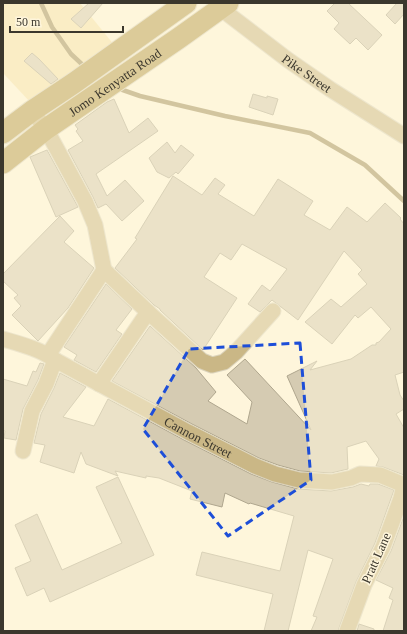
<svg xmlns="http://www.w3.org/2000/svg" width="407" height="634" viewBox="0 0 407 634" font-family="Georgia,serif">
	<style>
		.green { fill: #f7e3ac }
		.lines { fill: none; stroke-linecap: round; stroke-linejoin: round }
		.stream { stroke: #9e8b58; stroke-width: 4.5 }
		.building { fill: #d5cbb2; stroke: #afa68e }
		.minor-casing { stroke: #dbd3bc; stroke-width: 17 }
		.secondary-casing { stroke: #dbd3bc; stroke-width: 23 }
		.minor { stroke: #cab786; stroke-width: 15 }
		.secondary { stroke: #b49849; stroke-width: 21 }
		.marked { fill: none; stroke: #1d4ed8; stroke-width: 3; stroke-dasharray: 8 5; stroke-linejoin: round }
		.labels { text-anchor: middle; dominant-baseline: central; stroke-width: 3; stroke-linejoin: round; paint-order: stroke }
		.street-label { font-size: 13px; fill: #3b372d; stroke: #fef5db }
	</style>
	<rect width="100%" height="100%" fill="#fef5db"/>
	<!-- green -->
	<path class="green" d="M3,3H80L119,51L31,103L3,73Z"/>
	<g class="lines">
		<!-- stream -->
		<path class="stream" d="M41,3L52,27L71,54L86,68
			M117,88L140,96L225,116L310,133L365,165L404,201"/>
	</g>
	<!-- building -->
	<path class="building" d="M89,3H103L81,28L71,19Z
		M335,3H348L382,35L368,50L356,38L350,44L334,29L339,23L327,11Z
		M397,3H404V14L395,24L386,15Z
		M32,53L39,59L58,79L51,84L24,61Z
		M253,94L267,98V96L278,99L273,115L249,107Z
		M114,99L129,133L148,118L158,131L96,174L107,196L125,180L144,201L122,221L106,204L98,208L93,197L68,150L83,141L76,131L78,129L75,125L107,102Z
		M167,142L175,153L181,145L194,155L178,174L176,172L169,178L157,172L149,158Z
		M47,150L78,207L56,217L30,157Z
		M173,176L202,195L215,178L225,185L218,194L254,216L278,179L313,201L304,215L330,230L347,207L367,222L385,203L401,218L400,219L404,224V372L395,375L400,395L404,401V409L396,414L404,428V475L383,467L376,466L379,459L366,441L347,447L348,469L331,473L300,471L278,465L259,458L192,424L112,381L150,326L196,368L216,392L208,401L247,424L252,402L227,375L245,359L311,430L287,376L317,361L310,370L351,359L372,345H376V343L379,342L391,329L371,307L358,318L355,315L332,344L305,322L331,299L341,307L367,284L358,274L362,270L344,251L298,320L272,300L260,312L248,304L262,285L270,291L287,269L242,244L231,260L220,253L204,277L237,298L203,350L160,310V309L154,305L115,268L137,239L135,238Z
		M60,216L74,231L64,242L94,268L68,308L38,341L12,315L21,306L14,298L18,295L3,281V274Z
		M106,284L132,309L116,330L122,334L96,372L74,360L77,355L64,347Z
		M40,363L44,364L38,380L23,409L16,440L4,438L5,431L3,430V379L27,386L33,371L36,372Z
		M60,373L86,387L63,417L94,426L108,399L184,440L251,474L272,482L298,489L331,491L353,487L361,484L369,486L370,484H378L394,490L375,543L356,582L339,628L338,631H311L317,617L313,616L333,559L308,550L288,631H264L273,594L196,575L202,552L280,571L294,516L250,503L249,504L225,493L222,507L190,499L192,491L159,478L146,476V478L115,471L118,476L86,464L81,452L74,473L40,462L45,445L34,443L41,414L54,388Z
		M118,477L154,555L50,602L44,588L27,596L15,568L31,561L15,525L37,514L62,570L122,543L96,487Z
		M404,516V631H383L393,600L389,598L393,588L376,580L391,551Z
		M359,624L374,629V631H357Z"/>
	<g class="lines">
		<defs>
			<g id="minor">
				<path id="s1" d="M216,3L220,8L288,60L330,89L404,136"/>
				<path d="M32,111L46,129L85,201L95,225L104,270L48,355"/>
				<path d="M104,270L148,312"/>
				<path id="s2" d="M3,339C20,344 40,349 55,360L188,432L255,466L275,474L299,480L332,482L351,478L360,474L380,475L404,485L401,498L383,547L364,585L347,631"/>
				<path d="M99,384L148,312L202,361L212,365L224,362L236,352L273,311"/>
				<path d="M23,451L32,411L46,384L55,360"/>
			</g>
			<g id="secondary">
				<path d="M3,133L32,111L74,83L186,3"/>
				<path id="s3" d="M3,163L46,129L179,38L228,3"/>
			</g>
		</defs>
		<!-- minor casing -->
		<use href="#minor" class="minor-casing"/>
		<!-- secondary casing -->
		<use href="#secondary" class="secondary-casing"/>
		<!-- minor -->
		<use href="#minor" class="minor"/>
		<!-- secondary -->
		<use href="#secondary" class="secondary"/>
	</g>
	<!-- marked area -->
	<path d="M0 0H407V634H0ZM300,343L311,480L228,536L143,429L189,349Z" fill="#fef5db" fill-opacity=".55" fill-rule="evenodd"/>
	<path class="marked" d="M300,343L311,480L228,536L143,429L189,349Z"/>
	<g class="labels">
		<!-- street labels -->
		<g class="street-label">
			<text stroke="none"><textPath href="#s1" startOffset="115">Pike Street</textPath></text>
			<text stroke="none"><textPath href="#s3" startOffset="138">Jomo Kenyatta Road</textPath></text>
			<text stroke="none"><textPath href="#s2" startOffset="219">Cannon Street</textPath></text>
			<text transform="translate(376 558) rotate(-66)">Pratt Lane</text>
		</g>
	</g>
	<!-- border -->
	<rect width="407" height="634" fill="none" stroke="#3b372d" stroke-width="8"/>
	<!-- scale -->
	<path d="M10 26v6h113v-6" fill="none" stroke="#3b372d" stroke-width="2"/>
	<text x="16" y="26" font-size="12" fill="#3b372d" stroke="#fef5db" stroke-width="3" paint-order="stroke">50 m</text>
</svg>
